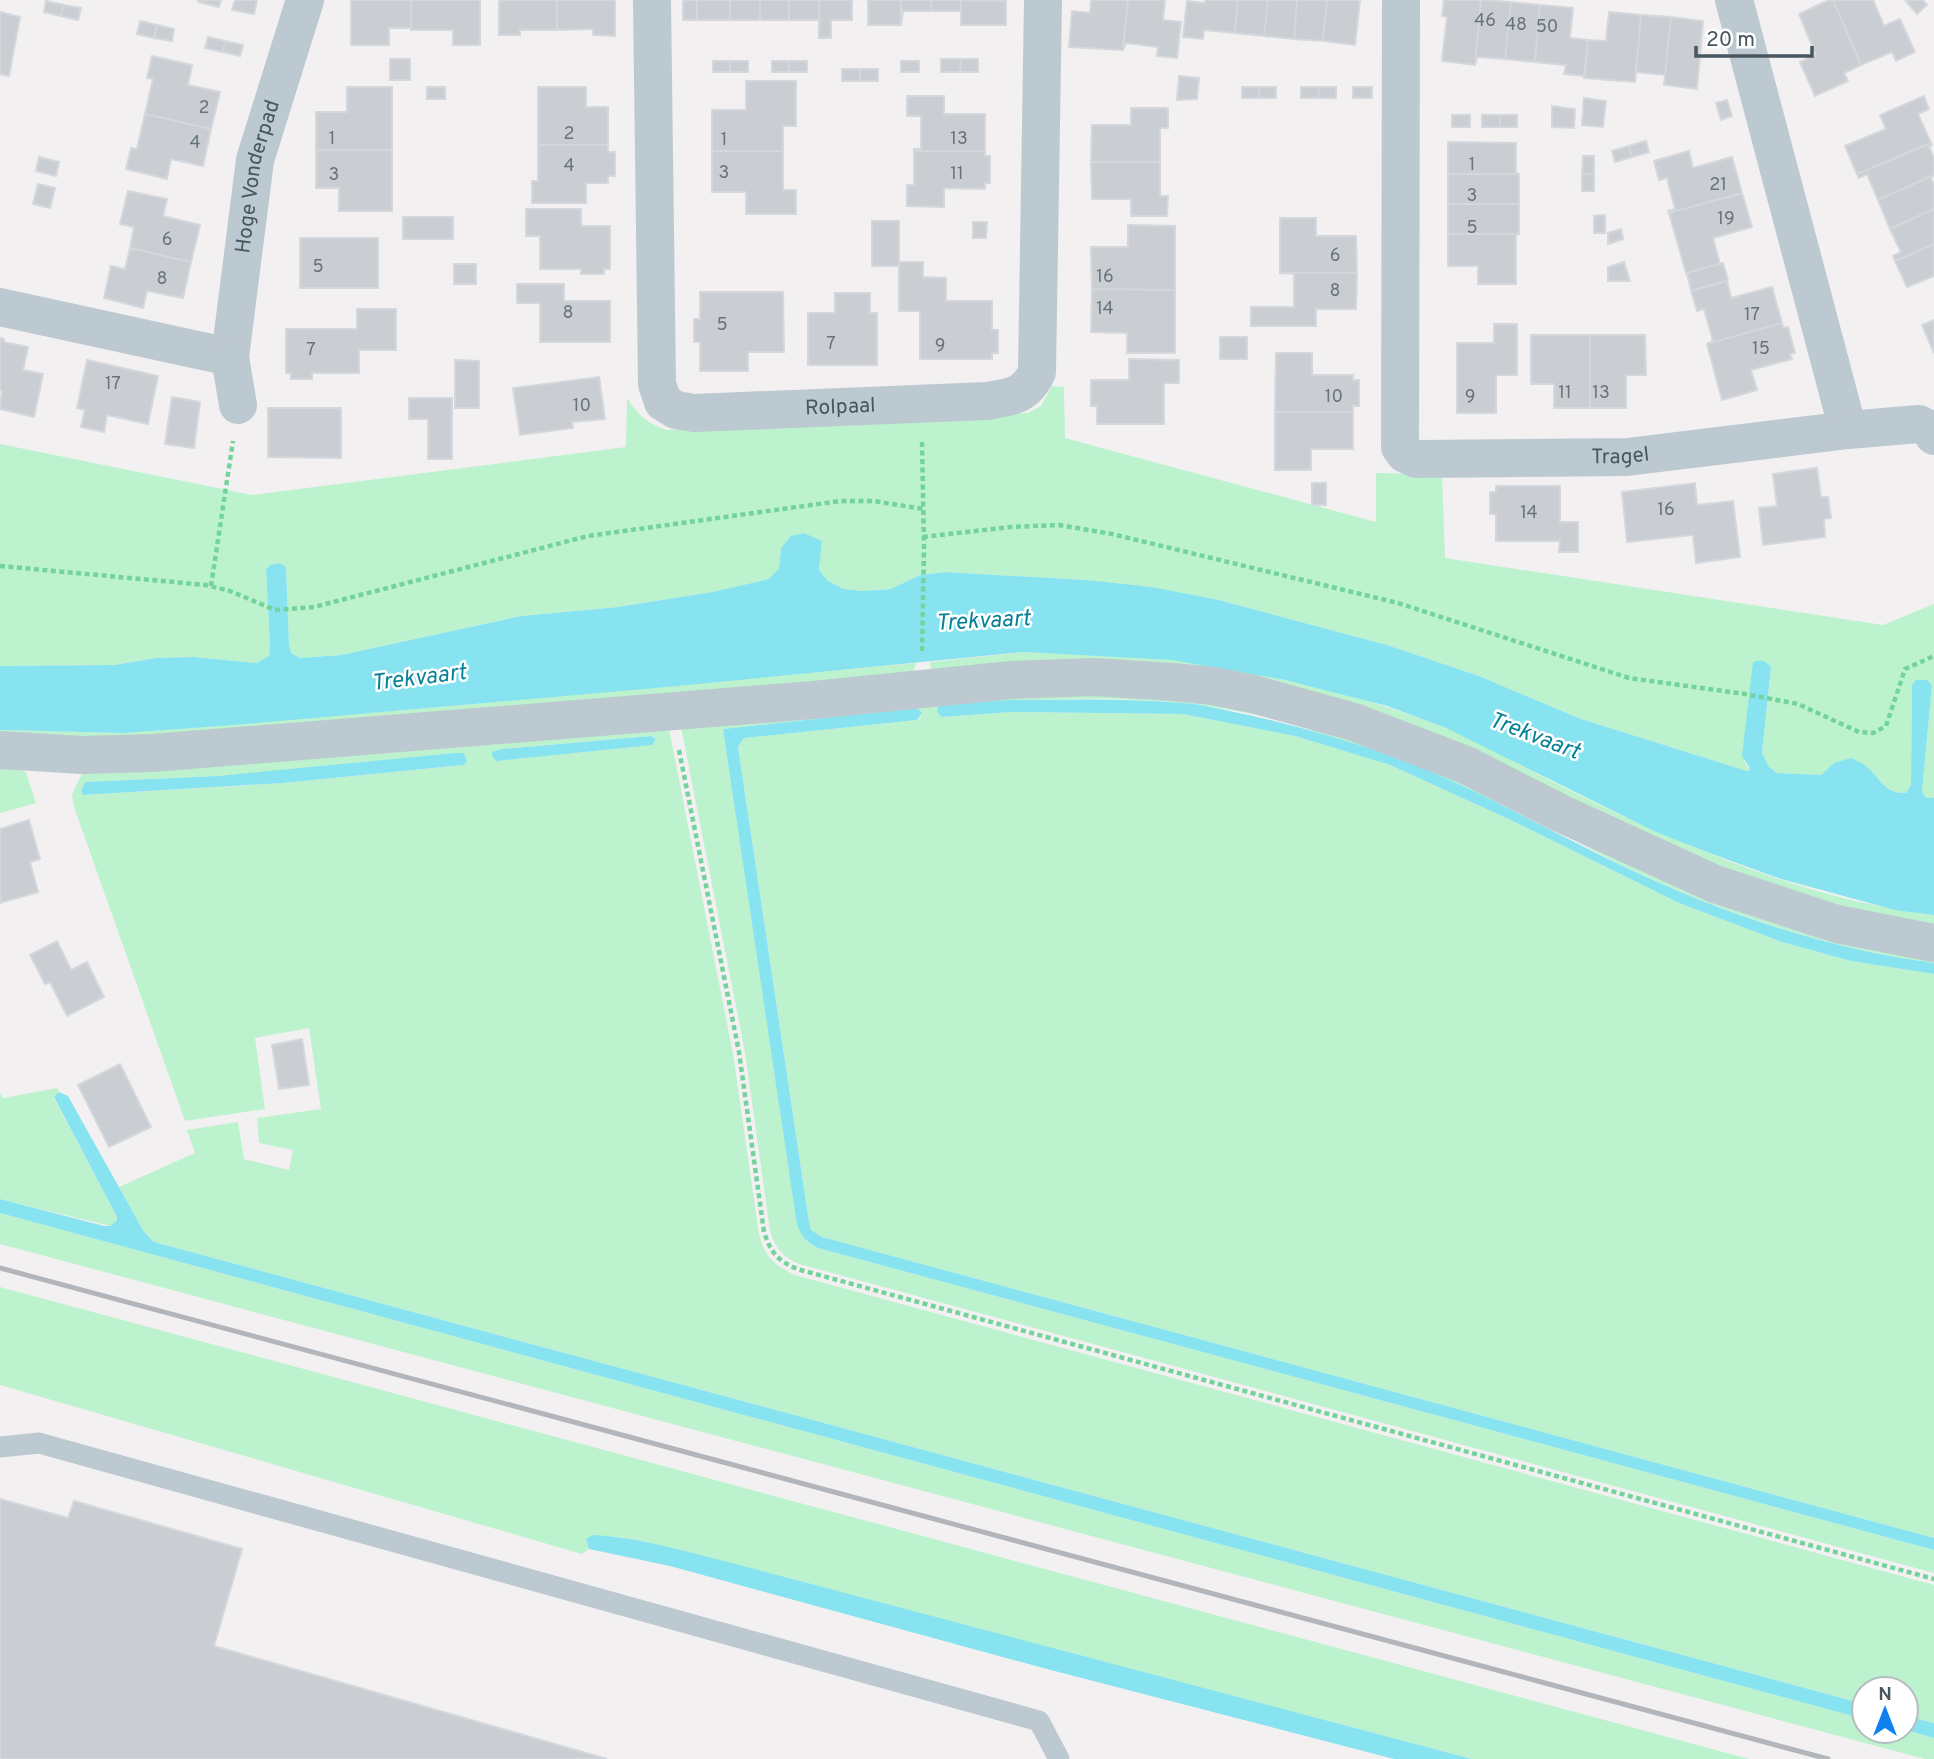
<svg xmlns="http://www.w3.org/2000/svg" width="1934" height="1759" viewBox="0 0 1934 1759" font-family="Overpass,sans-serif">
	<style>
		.green { fill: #bdf2ce; fill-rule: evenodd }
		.water { fill: #88e3f1 }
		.building { fill: #caced3; stroke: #d4d7dc; stroke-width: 2 }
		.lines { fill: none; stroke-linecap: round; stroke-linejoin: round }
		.path { stroke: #73d39d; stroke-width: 4.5; stroke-dasharray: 5 3.5; stroke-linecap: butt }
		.service { stroke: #bdc9d0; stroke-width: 21 }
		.minor { stroke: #bdc9d0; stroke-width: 38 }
		.rail { stroke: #b2b6bb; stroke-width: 5 }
		.labels { text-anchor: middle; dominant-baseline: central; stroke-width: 5; stroke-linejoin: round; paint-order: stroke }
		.number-label { font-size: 18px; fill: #68747c }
		.street-label { font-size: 21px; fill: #47565f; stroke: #fff }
		.water-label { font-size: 23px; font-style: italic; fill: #078195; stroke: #fff }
	</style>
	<rect width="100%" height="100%" fill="#f3f0f1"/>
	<!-- green -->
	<path class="green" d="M1052,386L1064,387L1065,438L1376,522V473L1442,474L1445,558L1883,625L1934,604V798H1926L1922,792L1932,685H1912L1911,785L1906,793C1886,793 1878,780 1866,766L1834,763L1821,775L1777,773L1769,767L1762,753L1771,667L1744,761L1750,770L1747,771L1578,718L1479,676L1387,645L1219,600L1086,580L945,572L920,575L891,589L863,591L844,589L828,581L819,570L822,541L781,548L779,568L770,579L712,592L618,607L521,616L341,655L300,658L291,653L289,644L286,567L280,563L270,565L266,570L270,644L269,656L257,663L194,657L156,658L114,665L0,666V444L252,495L626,447L627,398C637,414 648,424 667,430L1028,413L1041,406Z
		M1024,652C1073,654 1122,654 1171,659C1192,662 1213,667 1234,670C1305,683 1375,700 1443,727C1483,743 1522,767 1561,786C1675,843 1806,900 1934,915V933L1839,916L1357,714L932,678L930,662Z
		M916,663L911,680L224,739L0,741V730L124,733L417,709Z
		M1013,688L1251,703L1934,951V963C1828,949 1729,915 1632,870C1595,853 1560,831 1524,814C1478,793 1428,777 1381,759C1351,747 1322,733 1292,724C1180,691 1059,697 945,705L941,717L1012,712L1183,714L1295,736L1390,765L1515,822L1679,903L1782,942L1851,961L1934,974V1538L822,1237L811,1230L809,1222L738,747L744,738L917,720L921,717L917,708L723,729L807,1242L818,1248L1934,1550V1573L799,1264C782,1256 776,1249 770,1231L745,1052L681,727Z
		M668,724L733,1054L759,1234C766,1258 772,1264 795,1275L1934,1585V1723L1906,1716V1689H1864V1704L154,1242L144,1232L119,1187L195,1153L187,1130L238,1122L244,1159L289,1170L293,1150L259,1143L257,1118L321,1109L309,1028L255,1038L265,1109L185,1121L74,807L72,795L85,766ZM651,736L656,739L493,752L501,749ZM463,765L283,783L84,795L85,782L217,776L302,769Z
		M0,759L15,760L26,773L36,803L0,813Z
		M57,1088L59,1092L54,1098L117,1217L114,1224L110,1226L0,1199V1093L3,1098Z
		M0,1213L1864,1719V1731L1906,1730L1934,1738V1759H1925L0,1244Z
		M0,1287L1749,1759H1472L671,1548C649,1544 606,1530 586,1539L589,1549L582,1554L0,1385Z"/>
	<!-- water -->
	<path class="water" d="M804,533L822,541L819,570L828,581L844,589L863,591L891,589L920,575L945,572L1086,580L1151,587L1219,600L1387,645L1479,676L1578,718L1747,771L1750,770C1749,764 1744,762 1742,755L1753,662C1761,659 1765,660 1771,667L1762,753L1769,767L1777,773L1821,775L1834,763L1851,758C1856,761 1863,763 1867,767C1882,780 1883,793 1906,793L1911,785L1912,685L1916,680H1927L1932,685L1922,792L1926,798H1934V915L1895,910L1840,895L1781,879L1704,851L1656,832L1446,728L1387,706L1285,680L1172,660L1024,652L678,686L246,724L124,733L0,730V666L114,665L156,658L194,657L257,663L269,656L270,644L266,570L270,565L280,563L286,567L289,644L291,653L300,658L341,655L521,616L618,607L712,592L769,579L779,568L781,548L791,536Z
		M1011,700C1068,700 1125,698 1181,703C1202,704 1223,710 1244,714C1294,725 1343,739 1392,756C1475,787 1551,832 1631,870C1728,915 1828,949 1934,963V974L1851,961L1782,942L1679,903L1515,822L1390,765L1295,736L1183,714L1012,712L941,717L937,711L939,705Z
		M917,708L922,713L917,720L744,738L738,747L809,1222L811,1230L822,1237L1934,1538V1550L818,1248C806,1242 802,1237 797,1225L723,729Z
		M651,736L656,739L652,745L496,761L492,756V752L501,749Z
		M456,753H464L467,762L463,765L283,783L83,795L81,791L85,782L217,776Z
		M59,1092L68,1096L144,1232L154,1242L1864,1704V1719L0,1213V1199L104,1226H110L116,1221L117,1217L54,1097Z
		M593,1535C638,1537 684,1551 728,1562L1472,1759H1394L1043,1668L670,1566L589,1549L586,1539Z
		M1906,1716L1934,1723V1738L1906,1730Z"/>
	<!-- building -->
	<path class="building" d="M198,0H221L219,7L198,2Z
		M235,0H257L254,14L232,10Z
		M351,0H411V28H389V45H351Z
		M411,0H480V45H453V30H411Z
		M499,0H557V30H520V35H499Z
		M557,0H615V36L593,35V29L557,30Z
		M683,0H697V20H683Z
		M697,0H730V20H697Z
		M730,0H760V20H730Z
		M760,0H789V20H760Z
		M789,0H819V20H789Z
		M819,0H852V20H831V38H819Z
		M868,0H901V25H868Z
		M901,0H931V11H903L901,25Z
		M931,0H961V11H931Z
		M961,0L1006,1V25H961Z
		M1091,0H1128L1123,50L1069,47L1072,11L1090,13Z
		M1128,0H1165L1163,20L1181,22L1177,58L1157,56L1158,47L1126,43L1123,50Z
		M1205,0H1238L1235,33L1204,30L1203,39L1183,37L1187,1L1205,3Z
		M1238,0H1268L1264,36L1235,33Z
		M1268,0H1297L1294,39L1264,36Z
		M1297,0H1327L1323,41L1294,39Z
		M1327,0H1360L1355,45L1323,41Z
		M1444,0H1481L1475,65L1442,61L1447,17L1442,16Z
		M1481,0L1511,2L1505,59L1477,57L1475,65Z
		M1829,0H1833L1861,65L1844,73L1848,81L1815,96L1800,62L1816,55L1799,14Z
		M1833,0H1873L1884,26L1900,19L1915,52L1896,61L1892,52L1861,65Z
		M1905,0H1923L1927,5L1917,14Z
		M46,1L64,5L61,16L44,12Z
		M1511,2L1540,5L1535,62L1505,59Z
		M64,5L81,8L78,20L61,16Z
		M1540,5L1573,8L1570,38L1588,40L1585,76L1564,74L1566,65L1535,62Z
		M0,12L20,17L9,76L0,74Z
		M1609,12L1641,15L1635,82L1584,78L1588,40L1606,41Z
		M1641,15L1671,17L1665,75L1636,72Z
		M1671,17L1703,21L1697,89L1664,85Z
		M140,21L157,25L154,38L137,34Z
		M157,25L174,29L172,41L154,38Z
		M208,37L225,41L223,52L205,48Z
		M225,41L243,45L240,56L223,52Z
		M152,56L192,65L188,85L220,92L211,129L145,114L153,79L147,78Z
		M390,59H410V80H390Z
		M941,59H961L960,72H941Z
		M961,59H978V72H960Z
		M713,61H730V72H713Z
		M730,61H748V72H730Z
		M772,61H789V72H772Z
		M789,61H807V72H789Z
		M901,61H919V72H901Z
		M842,69H860V81H842Z
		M860,69H878V81H860Z
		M1179,76L1199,78L1197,99L1177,100Z
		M746,81H796V126H783V151H712V110H746Z
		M347,87H392V150H316V112H347Z
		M427,87H445V99H427Z
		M538,87H586V107H608V145H538Z
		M1242,87H1259V98H1242Z
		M1259,87H1276V98H1259Z
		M1301,87H1318L1319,98H1301Z
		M1318,87H1336V98H1319Z
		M1353,87H1372V98H1353Z
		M907,96H944V114H985V151H914V149H921V116H907Z
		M1924,96L1929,109L1918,114L1931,143L1857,174L1845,146L1886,129L1880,115Z
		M1584,98L1606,101L1603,127L1582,125Z
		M1727,100L1732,116L1721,120L1716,103Z
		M1552,106L1575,109L1574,128L1552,127Z
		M1131,108H1168V128H1160V162H1091L1092,125H1131Z
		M145,114L211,129L203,166L171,159L167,179L126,169L131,148L137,149Z
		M1452,115H1470V127H1452Z
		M1482,115H1500V127H1482Z
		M1500,115H1517V127H1500Z
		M1646,141L1649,152L1632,157L1629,146Z
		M1448,142L1516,143V173L1519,174H1448Z
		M1931,143L1932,145L1929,147L1934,158V175L1878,200L1867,174L1859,178L1857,174Z
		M538,145H608V152H615V176H608V183H586V203H532V181H538Z
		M1629,146L1632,157L1615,162L1612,151Z
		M316,150H392V211H339V188H316Z
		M712,151H783V190H796V214H746V192H712Z
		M914,151H985V156H990V183H985V189L944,188V207L907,206V185H914Z
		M1689,151L1693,168L1732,157L1742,193L1669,213L1668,211L1675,209L1667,178L1659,180L1654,161Z
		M1583,156H1594V174H1582Z
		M39,157L59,162L56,176L36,171Z
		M1091,162H1160V196H1168L1167,216H1131V199H1092Z
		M1448,174H1519V204H1448Z
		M1582,174H1594V191H1582Z
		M1934,175L1931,178L1934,185V209L1890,229L1878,200Z
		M38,184L55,188L50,208L33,204Z
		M128,191L167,199L163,216L200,225L191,262L130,248L134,227L120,224Z
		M1742,193L1752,227L1713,238L1720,264L1686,273L1669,213Z
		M1448,204H1519V234H1448Z
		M526,209H581V226H610V269H604V274H581V269H540V236H526Z
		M1934,209V244L1895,261L1893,256L1901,252L1890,229Z
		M1605,215V233H1594V216Z
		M403,217H453V239H403Z
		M1280,218H1316V236H1356L1357,273H1280Z
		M872,221H899V266H872Z
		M973,222H987L986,238H973Z
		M1128,225L1175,226V290L1092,289L1091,247H1128Z
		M1621,229L1623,239L1608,244V233Z
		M1448,234H1516V284H1478V266H1448Z
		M300,238H378V288H300Z
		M1934,244V276L1907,287L1895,261Z
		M130,248L191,262L183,298L147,291L143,308L104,298L111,266L125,269Z
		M899,262H923V277L946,278V301H992V330H998V353H992V359H920V311H899Z
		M1624,262L1630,281H1608V267Z
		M1723,263L1728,280L1691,291L1687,273Z
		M454,264H476V284H454Z
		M1280,273H1357L1356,309H1316V326H1251V307H1294V274Z
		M1727,281L1731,298L1772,287L1782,323L1707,344L1713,341L1704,309L1697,311L1691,291Z
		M517,284H564V301H610V342H540V303H517Z
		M1092,289L1175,290V353H1127V333L1091,332Z
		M700,292H783L784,352H748V371H700V342H694V319H700Z
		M835,293H870V313H877V365H808V313H835Z
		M357,309H396V350H359V373H312V379H291V373H286V329H357Z
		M1934,320V353L1922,325Z
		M1782,323L1783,328L1788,327L1795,353L1790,354L1792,359L1751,370L1757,390L1722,400L1707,344Z
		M1494,324H1517V375H1496V413H1457V343H1494Z
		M1531,335H1590V408H1554V384H1531Z
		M1590,335H1645L1646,375H1626V408H1590Z
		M1220,337H1247V359H1220Z
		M0,338L4,339V342L28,347L23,370L43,374L34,417L0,409L2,390H0Z
		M1276,353H1312V375H1353V380H1359V406H1353V412H1275Z
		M1129,359L1179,360V383H1164V424H1097V406H1091V380H1129Z
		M87,360L158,376L148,424L107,415L104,432L81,427L85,410L77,408Z
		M455,360L479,361V408H455Z
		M599,377L605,419L572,422L573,428L520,435L513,388Z
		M172,397L200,402L194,448L165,444Z
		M409,398H452V459H428V419H409Z
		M268,408H341V458L268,457Z
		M1275,412H1353V449H1311V470H1275Z
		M1817,468L1821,497H1828L1831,518L1824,519L1825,537L1763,545L1759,508L1777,506L1773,474Z
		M1312,483H1326V505H1312Z
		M1695,483L1697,505L1733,501L1740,557L1696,563L1693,535L1627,542L1622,492Z
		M1496,486H1560V522H1578V552H1559L1560,541H1496V514H1490V492H1496Z
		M29,820L40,859L30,862L38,892L0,903V829Z
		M57,941L71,970L87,962L104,997L67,1016L50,982L45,984L30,955Z
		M302,1039L309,1085L279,1089L272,1045Z
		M120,1064L151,1127L109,1147L78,1085Z
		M0,1499L68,1518L74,1501L242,1549L214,1646L607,1759H0Z"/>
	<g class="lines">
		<!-- path -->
		<path class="path" d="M922,442L924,548L922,651
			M923,537L1010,527L1059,525L1112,534L1398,603L1629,678L1745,694L1798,704L1859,732L1873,733L1886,726L1905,669L1934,656
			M0,566L206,585L230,591L275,610L314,607L588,536L840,501H874L923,509
			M211,586L233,441
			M679,750L739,1052L764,1232C771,1253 777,1260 797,1269L1934,1579"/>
		<!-- service -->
		<path class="service" d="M0,1447L39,1443L1039,1721L1059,1759"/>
		<!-- minor -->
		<g class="minor">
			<path id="s1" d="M652,0L657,384L663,402L676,410L694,413L987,401C1011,397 1026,396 1037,372L1043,0"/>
			<path id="s2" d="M1401,0L1400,447L1405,454L1416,459L1627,457L1848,430L1734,0"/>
			<path id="s3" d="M0,307L230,357L255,160L305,0"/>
			<path d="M230,357L238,405"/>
			<path d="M1848,430L1919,424L1931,430L1934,436"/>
			<path d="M0,750L82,755L152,753L813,700L1012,680L1094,677L1173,682L1213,686L1253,694L1354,722L1466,765L1560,813L1715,884L1837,924L1934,943"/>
		</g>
		<!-- rail -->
		<path class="rail" d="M0,1268L1828,1759"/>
	</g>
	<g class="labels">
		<!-- number labels -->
		<g class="number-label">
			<text x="1485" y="21">46</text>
			<text x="1516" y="25">48</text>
			<text x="1547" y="27">50</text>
			<text x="204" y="108">2</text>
			<text x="569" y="134">2</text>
			<text x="332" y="139">1</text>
			<text x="959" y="139">13</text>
			<text x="724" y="140">1</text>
			<text x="195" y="143">4</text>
			<text x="1472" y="165">1</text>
			<text x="569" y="166">4</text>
			<text x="724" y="173">3</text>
			<text x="957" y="174">11</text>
			<text x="334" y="175">3</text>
			<text x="1718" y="185">21</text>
			<text x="1472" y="196">3</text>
			<text x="1726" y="219">19</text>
			<text x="1472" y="228">5</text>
			<text x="167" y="240">6</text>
			<text x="1335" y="256">6</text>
			<text x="318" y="267">5</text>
			<text x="1105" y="277">16</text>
			<text x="162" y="279">8</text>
			<text x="1335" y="291">8</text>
			<text x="1105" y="309">14</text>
			<text x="568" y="313">8</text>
			<text x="1752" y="315">17</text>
			<text x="722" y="325">5</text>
			<text x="831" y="344">7</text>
			<text x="940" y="346">9</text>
			<text x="1761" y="349">15</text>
			<text x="311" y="350">7</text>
			<text x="113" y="384">17</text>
			<text x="1565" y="393">11</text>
			<text x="1601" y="393">13</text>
			<text x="1334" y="397">10</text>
			<text x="1470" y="397">9</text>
			<text x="582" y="406">10</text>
			<text x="1666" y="510">16</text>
			<text x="1529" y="513">14</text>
		</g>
		<!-- street labels -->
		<g class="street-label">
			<text stroke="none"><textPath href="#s3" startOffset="418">Hoge Vonderpad</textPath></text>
			<text stroke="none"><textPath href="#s1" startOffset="583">Rolpaal</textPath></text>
			<text stroke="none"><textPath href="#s2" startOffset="672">Tragel</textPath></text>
		</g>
		<!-- water labels -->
		<g class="water-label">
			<text transform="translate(983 622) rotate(-3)">Trekvaart</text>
			<text transform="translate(419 679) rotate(-7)">Trekvaart</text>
			<text transform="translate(1534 737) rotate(21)">Trekvaart</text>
		</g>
	</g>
	<!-- north arrow -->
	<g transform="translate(1885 1710)"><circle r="33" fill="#ffffff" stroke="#b5bbbf" stroke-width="2"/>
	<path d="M0-5L12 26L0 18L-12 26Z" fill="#0e81ef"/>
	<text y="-10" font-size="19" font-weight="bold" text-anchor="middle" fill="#47565f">N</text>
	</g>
	<!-- scale -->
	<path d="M1696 46v10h116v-10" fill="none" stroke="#47565f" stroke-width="3.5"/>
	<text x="1706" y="46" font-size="21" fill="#47565f" stroke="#ffffff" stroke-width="5" paint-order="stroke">20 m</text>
</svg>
